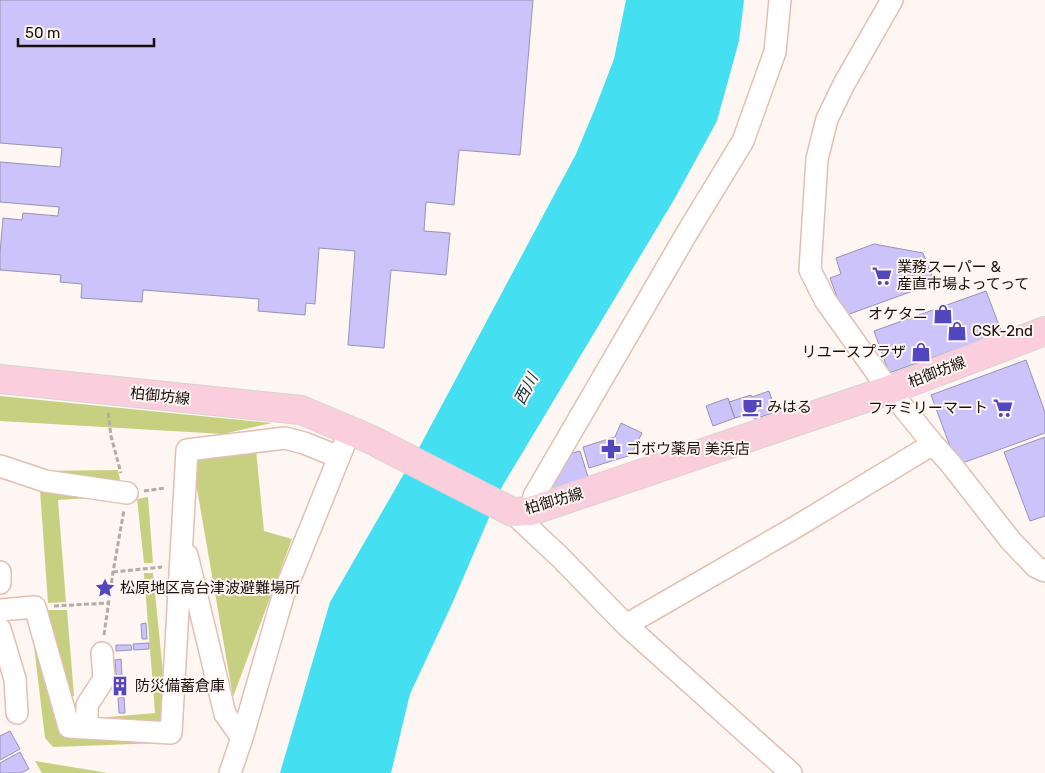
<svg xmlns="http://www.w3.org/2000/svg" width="1045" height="773" viewBox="0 0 1045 773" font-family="Rubik,'Noto Sans JP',sans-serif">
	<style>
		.green { fill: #c7d080 }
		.water { fill: #44dff1 }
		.building { fill: #cbc3fa; stroke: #9893b3 }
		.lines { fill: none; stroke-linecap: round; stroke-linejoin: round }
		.minor-casing { stroke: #e3bfb1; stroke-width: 24 }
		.major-casing { stroke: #d6d4d3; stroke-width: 30 }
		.path { stroke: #b4aba7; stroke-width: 3; stroke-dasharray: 5 2.5; stroke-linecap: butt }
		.minor { stroke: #fff; stroke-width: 21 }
		.major { stroke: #fbcedd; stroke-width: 28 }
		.labels { text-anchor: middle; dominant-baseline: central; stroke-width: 4; stroke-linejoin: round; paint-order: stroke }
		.poi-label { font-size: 15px; fill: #1a0e0a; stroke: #fef6f3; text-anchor: start }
		.street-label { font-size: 15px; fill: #1a0e0a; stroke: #fef6f3 }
		.water-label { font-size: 16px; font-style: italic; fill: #1b3337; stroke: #fef6f3 }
	</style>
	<rect width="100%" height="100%" fill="#fef6f3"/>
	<!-- green -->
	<path class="green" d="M0,396L272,423L223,434L0,421Z
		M256,450L264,531L292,539L233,697L192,460Z
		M118,470L121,485L34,471Z
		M40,490L108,497L58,500L66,602L48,603Z
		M148,497L153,563H144L137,499Z
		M144,573H153L167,712V723L98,722L97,718L155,713Z
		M43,610H67L74,696L70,697Z
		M31,621L57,704L61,735L95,734L161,743L53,747L45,738Z
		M35,761L108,773H42Z"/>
	<!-- water -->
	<path class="water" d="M626,0H744L739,41L717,121L675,198L503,485L452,604L410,694L391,773H280L330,602L420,446L576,154L596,106L614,59Z"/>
	<!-- building -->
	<path class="building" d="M0,0H533L520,155L459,150L454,205L426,202L424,231L450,233L446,275L391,270L384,348L348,345L355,251L319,248L315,304L306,303L305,315L258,311L259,299L143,290L142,302L81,298L82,284L60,282L61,275L0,270V253L3,218L22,220L23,213L58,216L59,207L0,202V162L60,167L62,148L0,143Z
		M874,244L923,253L935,283L844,316L830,278L841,274L836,258Z
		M986,291L1002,333L889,373L874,331Z
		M1026,360L1045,412V433L957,465L931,395Z
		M769,391L776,412L754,419L752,413L735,418L729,402L751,395L752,397Z
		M728,398L735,418L713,426L706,406Z
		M621,423L642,433L631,455L589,468L583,447L615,437Z
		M1045,437V516L1030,521L1004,452Z
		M580,451L589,480L547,493L565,455Z
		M146,623L147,639H142L141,624Z
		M149,643V649L134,650L133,644Z
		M116,645H131L132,650L116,651Z
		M121,659L122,675H116L115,660Z
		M122,678L123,694H118L117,679Z
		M124,697L125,713H119L118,698Z
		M10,731L20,749L0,760V736Z
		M20,752L29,769L21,773H0V763Z"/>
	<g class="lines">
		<defs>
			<path id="minor" d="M892,0L844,84L827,119L817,159L810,270L825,300L889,390L933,444L950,463L1011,541L1036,567L1045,571
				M0,466L45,481L127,493
				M531,511L534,496L687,233L743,141L775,52L780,0
				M512,512L560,557L626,625L791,773
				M187,555L225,714L242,738
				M0,572V583
				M0,610L35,607L69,727L171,733L187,450L285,438L304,443L339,457
				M626,625L794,528L933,444
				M0,629L15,679L17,713
				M87,728V705L104,679L102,653
				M230,773L242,738L283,596L344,445"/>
			<path id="major" d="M0,379L301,410L370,439L512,512L531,511L889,390L1045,331"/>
		</defs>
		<!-- minor casing -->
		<use href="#minor" class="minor-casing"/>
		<!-- major casing -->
		<use href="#major" class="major-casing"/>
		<!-- path -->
		<path class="path" d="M108,413L111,436L121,473
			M144,491L165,488
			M113,572L162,567
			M54,606L109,603
			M104,635L113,572L124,510"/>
		<!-- minor -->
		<use href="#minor" class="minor"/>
		<!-- major -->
		<use href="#major" class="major"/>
	</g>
	<!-- icons -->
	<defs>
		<symbol id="supermarket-bare" viewBox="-9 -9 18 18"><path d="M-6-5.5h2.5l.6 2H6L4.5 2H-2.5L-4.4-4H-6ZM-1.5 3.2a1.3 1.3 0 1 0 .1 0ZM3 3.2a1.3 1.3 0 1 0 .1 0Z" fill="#5247be" stroke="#fef6f3" stroke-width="2.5" paint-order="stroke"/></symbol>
		<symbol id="shop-bare" viewBox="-9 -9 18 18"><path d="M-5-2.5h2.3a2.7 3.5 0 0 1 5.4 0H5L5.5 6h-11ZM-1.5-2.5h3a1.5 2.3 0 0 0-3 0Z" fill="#5247be" stroke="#fef6f3" stroke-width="2.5" paint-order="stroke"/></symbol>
		<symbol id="cafe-bare" viewBox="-9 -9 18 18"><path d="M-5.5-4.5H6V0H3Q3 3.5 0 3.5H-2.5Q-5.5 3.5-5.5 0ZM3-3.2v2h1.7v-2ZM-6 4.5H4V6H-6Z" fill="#5247be" stroke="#fef6f3" stroke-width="2.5" paint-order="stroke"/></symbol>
		<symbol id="pharmacy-bare" viewBox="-9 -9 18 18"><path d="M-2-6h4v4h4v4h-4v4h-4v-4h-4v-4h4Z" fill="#5247be" stroke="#fef6f3" stroke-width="2.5" paint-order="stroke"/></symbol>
		<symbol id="sight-bare" viewBox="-9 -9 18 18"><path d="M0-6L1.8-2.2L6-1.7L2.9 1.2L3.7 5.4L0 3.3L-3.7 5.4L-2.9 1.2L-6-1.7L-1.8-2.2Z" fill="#5247be" stroke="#fef6f3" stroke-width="2.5" paint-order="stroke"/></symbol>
		<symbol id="building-bare" viewBox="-9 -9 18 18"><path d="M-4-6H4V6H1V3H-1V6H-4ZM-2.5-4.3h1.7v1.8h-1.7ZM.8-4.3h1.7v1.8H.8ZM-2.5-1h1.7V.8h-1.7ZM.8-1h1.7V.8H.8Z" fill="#5247be" stroke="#fef6f3" stroke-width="2.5" paint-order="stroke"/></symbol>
	</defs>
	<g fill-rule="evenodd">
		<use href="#supermarket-bare" x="868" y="262" width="28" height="28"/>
		<use href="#shop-bare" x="929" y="300" width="28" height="28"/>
		<use href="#shop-bare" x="943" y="317" width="28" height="28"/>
		<use href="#shop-bare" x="907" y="338" width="28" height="28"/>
		<use href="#cafe-bare" x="738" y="393" width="28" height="28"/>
		<use href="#supermarket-bare" x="989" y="394" width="28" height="28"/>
		<use href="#pharmacy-bare" x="597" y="435" width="28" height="28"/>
		<use href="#sight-bare" x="91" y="574" width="28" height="28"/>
		<use href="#building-bare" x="106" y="672" width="28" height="28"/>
	</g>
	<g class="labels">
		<!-- poi labels -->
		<g class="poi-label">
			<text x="897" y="267">業務スーパー &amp;<tspan x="897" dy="17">産直市場よってって</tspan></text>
			<text x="928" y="314" text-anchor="end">オケタニ</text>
			<text x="972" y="331">CSK-2nd</text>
			<text x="906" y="352" text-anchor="end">リユースプラザ</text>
			<text x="767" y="407">みはる</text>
			<text x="988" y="408" text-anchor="end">ファミリーマート</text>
			<text x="626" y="449">ゴボウ薬局 美浜店</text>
			<text x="120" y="588">松原地区高台津波避難場所</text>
			<text x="135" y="686">防災備蓄倉庫</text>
		</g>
		<!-- street labels -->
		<g class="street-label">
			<text transform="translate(937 372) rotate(-21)">柏御坊線</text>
			<text transform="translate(160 396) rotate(6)">柏御坊線</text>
			<text transform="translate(554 501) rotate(-16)">柏御坊線</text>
		</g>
		<!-- water labels -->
		<g class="water-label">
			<text transform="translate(526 389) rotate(-62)">西川</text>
		</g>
	</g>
	<!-- scale -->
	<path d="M18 38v8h136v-8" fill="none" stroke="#1a0e0a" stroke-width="2.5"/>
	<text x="25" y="38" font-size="15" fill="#1a0e0a" stroke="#fef6f3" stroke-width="4" paint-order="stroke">50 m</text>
</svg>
